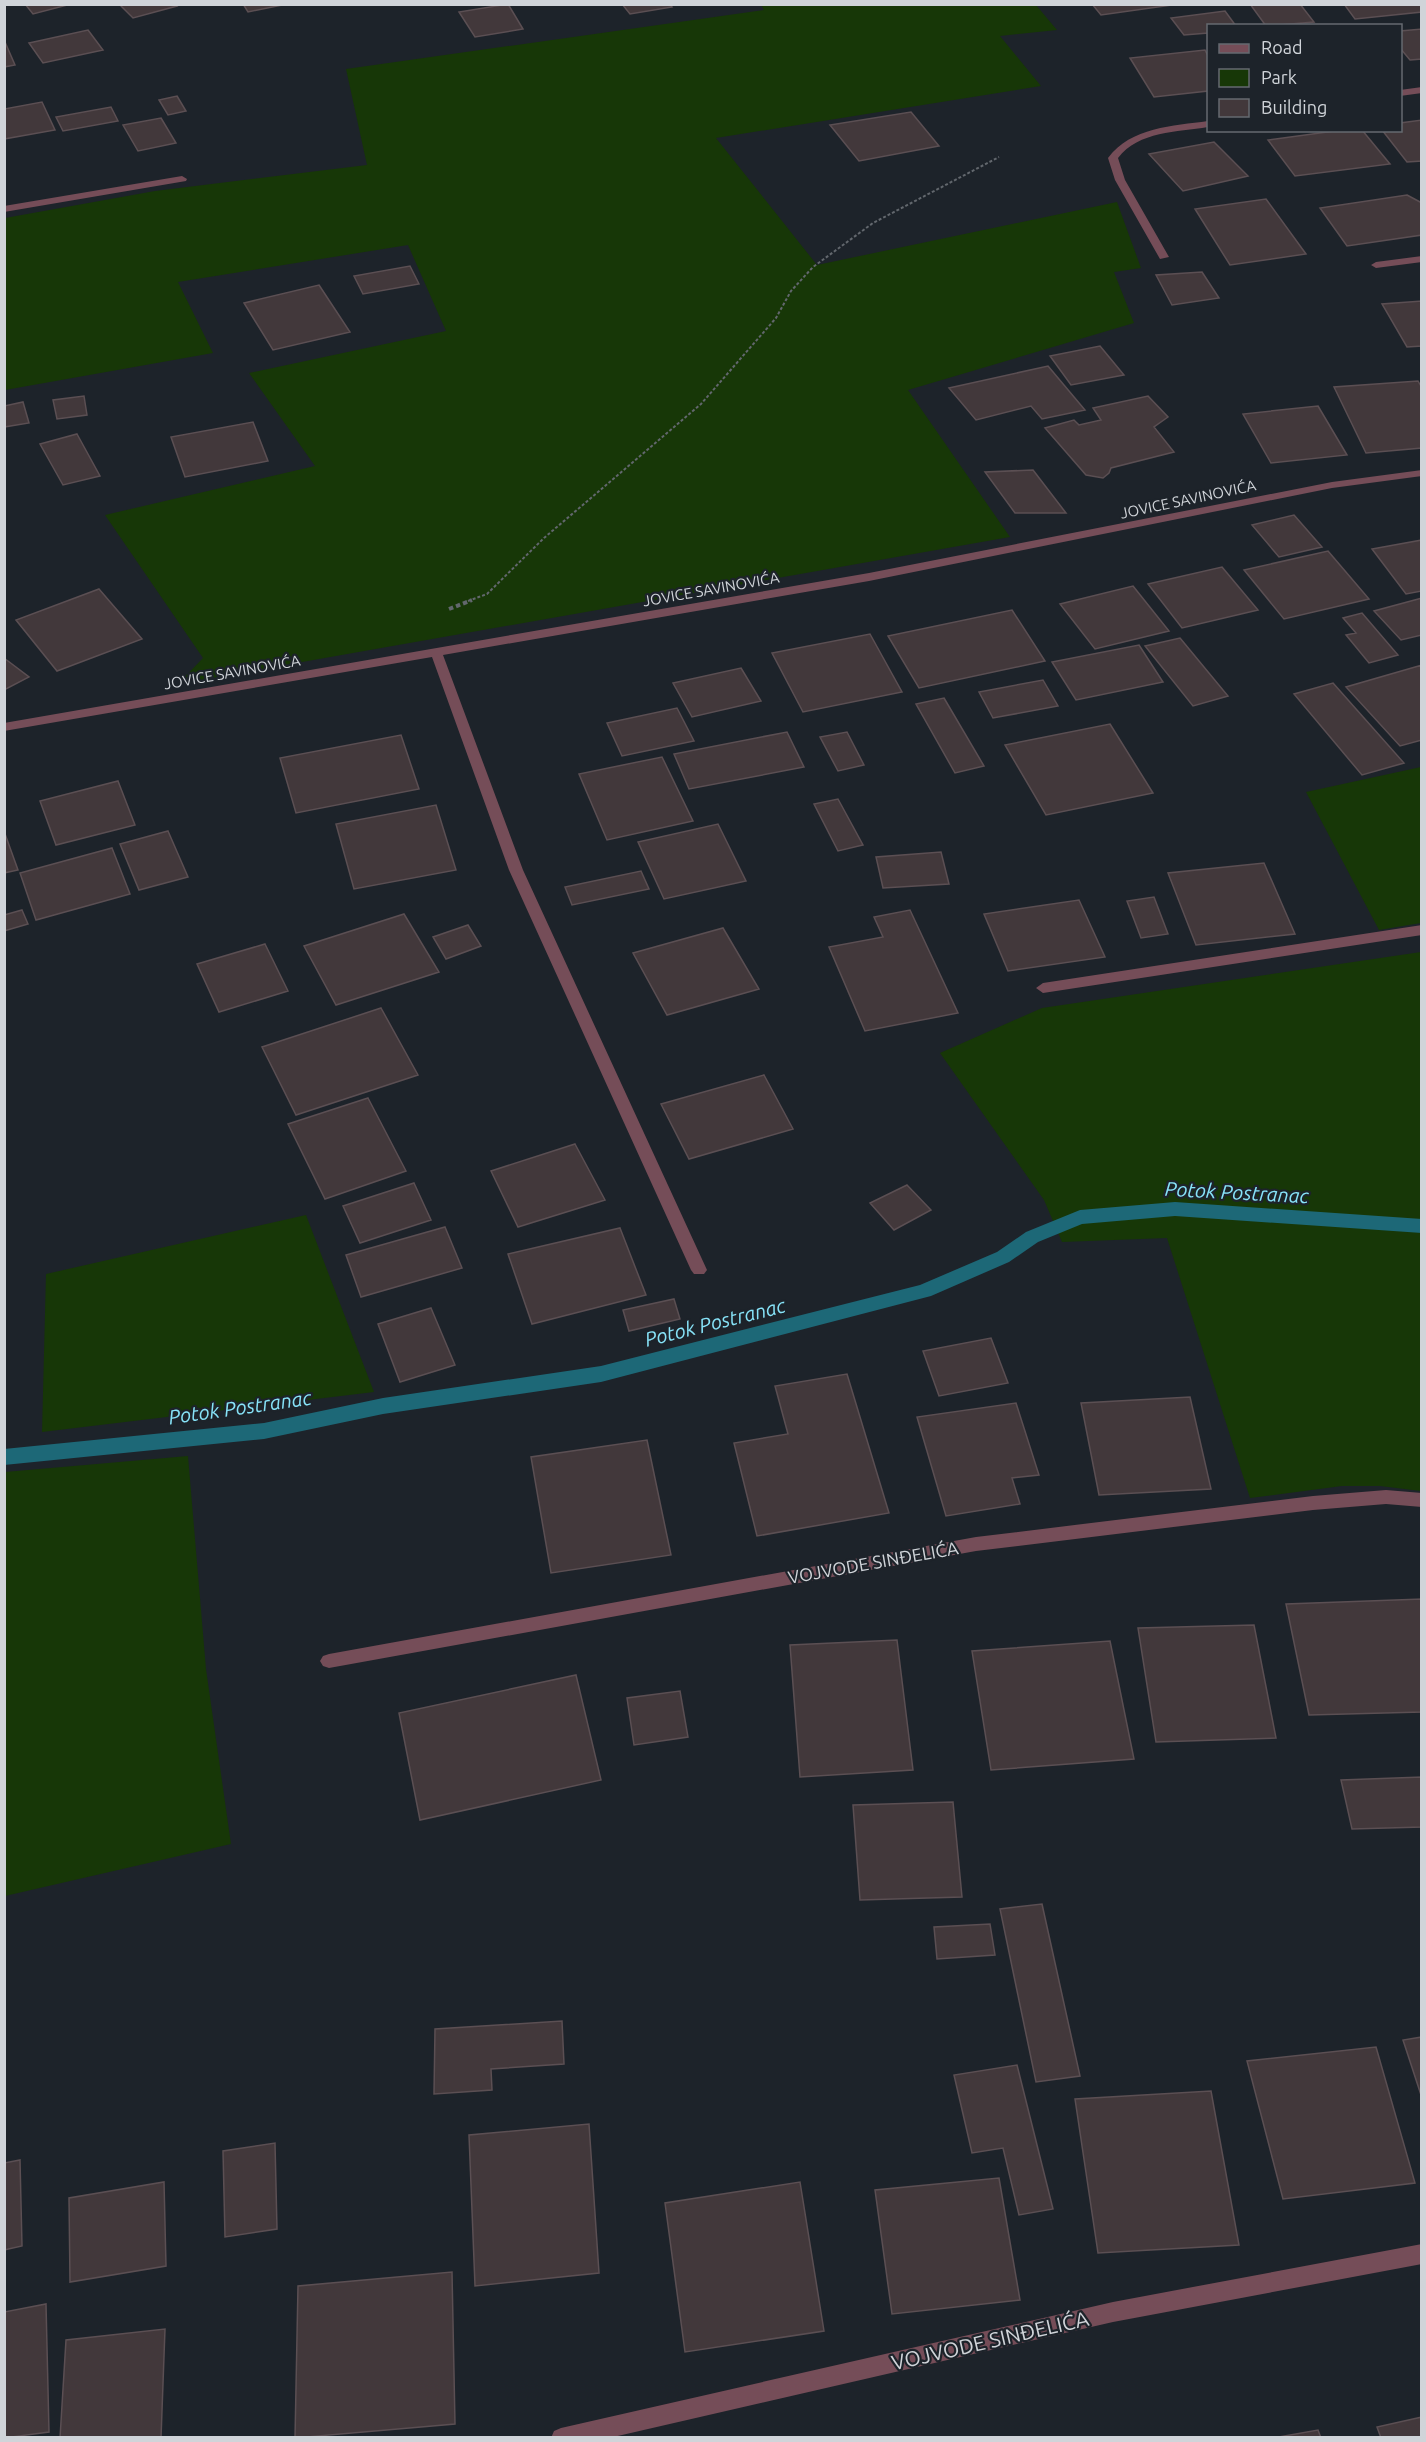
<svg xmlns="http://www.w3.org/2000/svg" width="1426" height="2442" viewBox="0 0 1426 2442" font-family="Ubuntu,sans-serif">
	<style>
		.green { fill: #173707 }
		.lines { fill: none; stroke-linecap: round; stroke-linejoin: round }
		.stream { fill: #1d6877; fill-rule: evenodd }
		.building { fill: #42383b; stroke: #5b4f53; stroke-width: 1.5 }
		.path-far1 { stroke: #62676d; stroke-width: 2; stroke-dasharray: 3 2; stroke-linecap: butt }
		.path { stroke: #62676d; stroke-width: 4; stroke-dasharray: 4.5 3; stroke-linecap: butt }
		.minor { fill: #754d58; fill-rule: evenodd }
		.labels { text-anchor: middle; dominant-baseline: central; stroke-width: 4.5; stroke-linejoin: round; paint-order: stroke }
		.far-street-label { font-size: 15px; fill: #d0d4d9; stroke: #1d232a }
		.street-label { font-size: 18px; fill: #d0d4d9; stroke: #1d232a }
		.water-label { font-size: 20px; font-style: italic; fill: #87e3f8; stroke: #1d232a }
		.near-street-label { font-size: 21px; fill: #d0d4d9; stroke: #1d232a }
	</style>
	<rect width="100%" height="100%" fill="#1d232a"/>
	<!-- green -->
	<path class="green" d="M761,5H1036L1057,30L1000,36L1041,86L716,138L817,265L1117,202L1141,268L1114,272L1134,323L908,390L1010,537L178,684L203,658L105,515L315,466L249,373L446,331L408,245L178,282L213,353L5,390V218L155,191L367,165L346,69L764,10Z
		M1421,767V923L1379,930L1306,792Z
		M1421,952V1491L1380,1486H1342L1250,1498L1167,1238L1062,1242L1044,1200L940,1053L1042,1008Z
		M306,1215L374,1392L42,1432L46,1274Z
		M188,1456L206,1669L231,1844L5,1896V1472Z"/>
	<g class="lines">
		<!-- stream -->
		<path class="stream" d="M1175,1202L1422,1219V1233L1175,1216L1082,1224L1038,1242L1009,1262L931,1296L601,1382L383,1414L264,1439L4,1465V1449L264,1423L383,1398L601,1366L920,1285L997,1252L1026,1232L1080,1210Z"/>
	</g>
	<!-- building -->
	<path class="building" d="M25,4H71L33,14Z
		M119,4H175L177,6L133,18Z
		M243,4H287L248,12Z
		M508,4L523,29L475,37L459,12Z
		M622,4H670L672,7L630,14Z
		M1092,4H1179L1101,15Z
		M1250,4H1300L1314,22L1266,26Z
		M1344,4H1422V12L1355,19Z
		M1225,11L1236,26H1208V33L1184,35L1171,18Z
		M1422,29V59L1410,60L1400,48V31Z
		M88,30L103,50L43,63L29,43Z
		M4,42H5L15,65L4,67Z
		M1205,50L1208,56V91L1154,97L1130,58Z
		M177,96L186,111L168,115L159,100Z
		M42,102L55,130L4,139V109Z
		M111,107L118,121L63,131L56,117Z
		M911,112L939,146L859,161L830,125Z
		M161,118L176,143L138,151L123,125Z
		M1422,120V161L1407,162L1382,130H1400V123Z
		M1342,130H1362L1390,164L1295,176L1268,140Z
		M1214,142L1248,176L1183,191L1149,154Z
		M1407,195L1422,203V235L1347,246L1320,208Z
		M1266,199L1306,254L1230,265L1195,209Z
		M410,266L419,284L363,294L354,276Z
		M1202,272L1219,298L1172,305L1156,275Z
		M319,285L350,332L273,350L244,303Z
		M1422,301V346L1407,347L1382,304Z
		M1100,346L1124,375L1071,385L1050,356Z
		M1048,366L1085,410L1042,419L1031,406L976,420L949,388Z
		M1418,381L1422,388V448L1366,453L1334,387Z
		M84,396L87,415L57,419L53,400Z
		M1148,396L1168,417L1154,427L1174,452L1111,468L1109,473L1103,478L1086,475L1045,428L1074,420L1079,425L1101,420L1093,408Z
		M23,402L29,423L4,427V406Z
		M1318,406L1347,455L1271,463L1243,414Z
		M253,422L268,461L185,477L171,437Z
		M77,434L100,476L63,485L40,444Z
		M1033,470L1066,513H1015L985,472Z
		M1294,515L1322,547L1279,557L1252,525Z
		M1422,540V591L1406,594L1372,549Z
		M1328,551L1369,599L1284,619L1244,570Z
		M1222,567L1258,610L1182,628L1148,584Z
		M1133,586L1169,631L1095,649L1060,604Z
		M99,589L142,639L57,671L16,620Z
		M1422,598V635L1401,640L1374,611Z
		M1012,610L1045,661L919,688L888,636Z
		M1362,613L1398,655L1369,663L1346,635L1356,633L1343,618Z
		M870,634L902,692L803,712L772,653Z
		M1180,638L1228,696L1193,706L1145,646Z
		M1139,645L1163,682L1076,700L1052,662Z
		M4,658L29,677L4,690Z
		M1422,665V740L1400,746L1346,687Z
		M741,668L761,701L692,717L673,683Z
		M1043,680L1058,706L993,718L979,692Z
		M1333,683L1404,763L1362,775L1294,694Z
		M944,698L984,766L955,773L916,704Z
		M677,708L694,741L622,756L607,723Z
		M1110,724L1153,793L1046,815L1005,745Z
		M787,732L804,767L689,789L674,754Z
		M847,732L864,765L838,771L820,737Z
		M401,735L419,789L296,813L280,758Z
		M662,757L693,821L607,840L579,774Z
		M118,781L135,825L56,845L40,801Z
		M838,799L863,845L838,851L814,804Z
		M436,805L456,870L354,889L336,824Z
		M718,824L746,881L664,899L638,842Z
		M4,831L18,870L4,873Z
		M168,831L188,877L139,890L120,844Z
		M112,848L130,894L36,920L20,873Z
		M941,852L949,884L883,888L876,857Z
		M1264,863L1295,934L1196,945L1168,873Z
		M641,871L649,889L572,905L565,887Z
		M1154,897L1168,934L1141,938L1127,901Z
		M1079,900L1105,957L1008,971L984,914Z
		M22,910L28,924L4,931V915Z
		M910,910L958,1013L865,1031L829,947L883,937L874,917Z
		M404,914L439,972L336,1005L304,946Z
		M468,925L481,946L446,959L433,937Z
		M723,928L759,989L667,1015L633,953Z
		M265,944L288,991L219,1012L197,964Z
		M381,1008L418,1075L296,1115L262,1047Z
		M764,1075L793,1129L689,1159L661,1104Z
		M368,1098L406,1171L325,1199L288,1124Z
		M575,1144L605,1200L518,1227L491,1171Z
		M414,1183L431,1220L360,1243L343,1206Z
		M907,1185L931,1210L894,1230L870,1203Z
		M445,1227L462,1268L361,1297L346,1255Z
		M620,1228L646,1295L532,1324L508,1254Z
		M674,1299L680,1319L629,1331L623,1310Z
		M431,1308L455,1365L400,1382L378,1324Z
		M991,1338L1008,1383L939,1396L923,1351Z
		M847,1374L889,1513L757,1536L734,1443L788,1434L775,1386Z
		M1190,1397L1211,1489L1099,1495L1081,1403Z
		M1016,1403L1039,1475L1012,1478L1020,1504L946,1516L917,1417Z
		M647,1440L671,1555L551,1573L531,1457Z
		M1422,1599V1712L1309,1715L1286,1604Z
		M1254,1625L1276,1738L1156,1742L1138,1628Z
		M897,1640L913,1770L800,1777L790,1645Z
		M1110,1641L1134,1759L991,1770L972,1651Z
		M576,1675L601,1780L420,1820L399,1713Z
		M680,1691L688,1737L634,1745L627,1698Z
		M1422,1777V1827L1352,1829L1341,1780Z
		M953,1802L962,1897L860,1900L853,1805Z
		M1042,1904L1080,2076L1036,2082L1000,1909Z
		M990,1924L995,1955L937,1959L934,1927Z
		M562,2021L564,2064L491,2069L492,2090L434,2094L435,2029Z
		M1422,2037V2098L1403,2040Z
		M1376,2047L1415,2183L1283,2199L1247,2061Z
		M1017,2065L1053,2209L1019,2215L1003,2148L972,2153L954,2075Z
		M1211,2091L1239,2245L1098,2253L1075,2099Z
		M589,2124L599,2273L475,2286L469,2135Z
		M275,2143L277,2229L225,2237L223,2151Z
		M20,2160L22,2246L4,2250V2163Z
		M999,2178L1020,2300L892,2314L875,2190Z
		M164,2182L166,2266L70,2282L69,2198Z
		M800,2182L824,2331L685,2352L665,2203Z
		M452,2272L455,2424L295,2438L298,2286Z
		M46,2304L49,2432L4,2438V2312Z
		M165,2329L161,2438H60L66,2340Z
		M1422,2417V2438H1381L1377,2427Z
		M1318,2430L1321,2438H1273Z"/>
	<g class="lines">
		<!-- path-far1 -->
		<path class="path-far1" d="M468,601L487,594L544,538L701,404L776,318L791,291L813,267L873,223L999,157"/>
		<!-- path -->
		<path class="path" d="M449,609L472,600"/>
		<!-- minor -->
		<path class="minor" d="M1422,87V93L1400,96V90Z
			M1208,121V127C1177,132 1139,131 1118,158L1125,180L1169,257L1160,259L1115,180L1108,158C1131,127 1173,126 1208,121Z
			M182,176L187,179L186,181L4,212V206Z
			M1422,256V262L1376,268L1371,265L1376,262Z
			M1422,470V476L1332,488L869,581L443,655L523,870L707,1270L704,1274H694L691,1270L509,870L432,657L4,731V723L869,573L1332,482Z
			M1422,925V935L1043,993L1036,988L1043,983Z
			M1386,1490L1422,1493V1507L1386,1504L1313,1510L976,1551L329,1668L323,1666L320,1661L323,1656L329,1654L976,1537L1313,1496Z
			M1422,2244V2264L1113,2322L609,2438H551L554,2431L561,2428L1113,2302Z"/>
	</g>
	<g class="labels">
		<!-- far-street labels -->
		<g class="far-street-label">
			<text transform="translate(1188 499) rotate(-12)">JOVICE SAVINOVIĆA</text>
			<text transform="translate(711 589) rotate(-10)">JOVICE SAVINOVIĆA</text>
			<text transform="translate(232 672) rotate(-10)">JOVICE SAVINOVIĆA</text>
		</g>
		<!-- street labels -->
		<g class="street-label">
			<text transform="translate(873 1562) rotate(-10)">VOJVODE SINĐELIĆA</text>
		</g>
		<!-- water labels -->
		<g class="water-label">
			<text transform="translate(1237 1192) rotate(3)">Potok Postranac</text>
			<text transform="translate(715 1322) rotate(-14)">Potok Postranac</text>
			<text transform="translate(240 1407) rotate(-8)">Potok Postranac</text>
		</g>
		<!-- near-street labels -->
		<g class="near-street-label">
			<text transform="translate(990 2340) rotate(-13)">VOJVODE SINĐELIĆA</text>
		</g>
	</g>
	<!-- border -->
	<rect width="1426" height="2442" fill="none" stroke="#d0d4d9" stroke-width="12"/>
	<!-- legend -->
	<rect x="1207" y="24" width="195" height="108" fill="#1d232a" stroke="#656a70" stroke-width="1.5"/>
	<rect x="1219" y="44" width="30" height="9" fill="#754d58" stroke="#656a70" stroke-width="1.5"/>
	<text x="1261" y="54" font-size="18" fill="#d0d4d9">Road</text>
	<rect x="1219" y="69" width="30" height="18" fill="#173707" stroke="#656a70" stroke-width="1.5"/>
	<text x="1261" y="84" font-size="18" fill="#d0d4d9">Park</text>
	<rect x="1219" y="99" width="30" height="18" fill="#42383b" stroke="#656a70" stroke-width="1.5"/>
	<text x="1261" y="114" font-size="18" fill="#d0d4d9">Building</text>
</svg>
